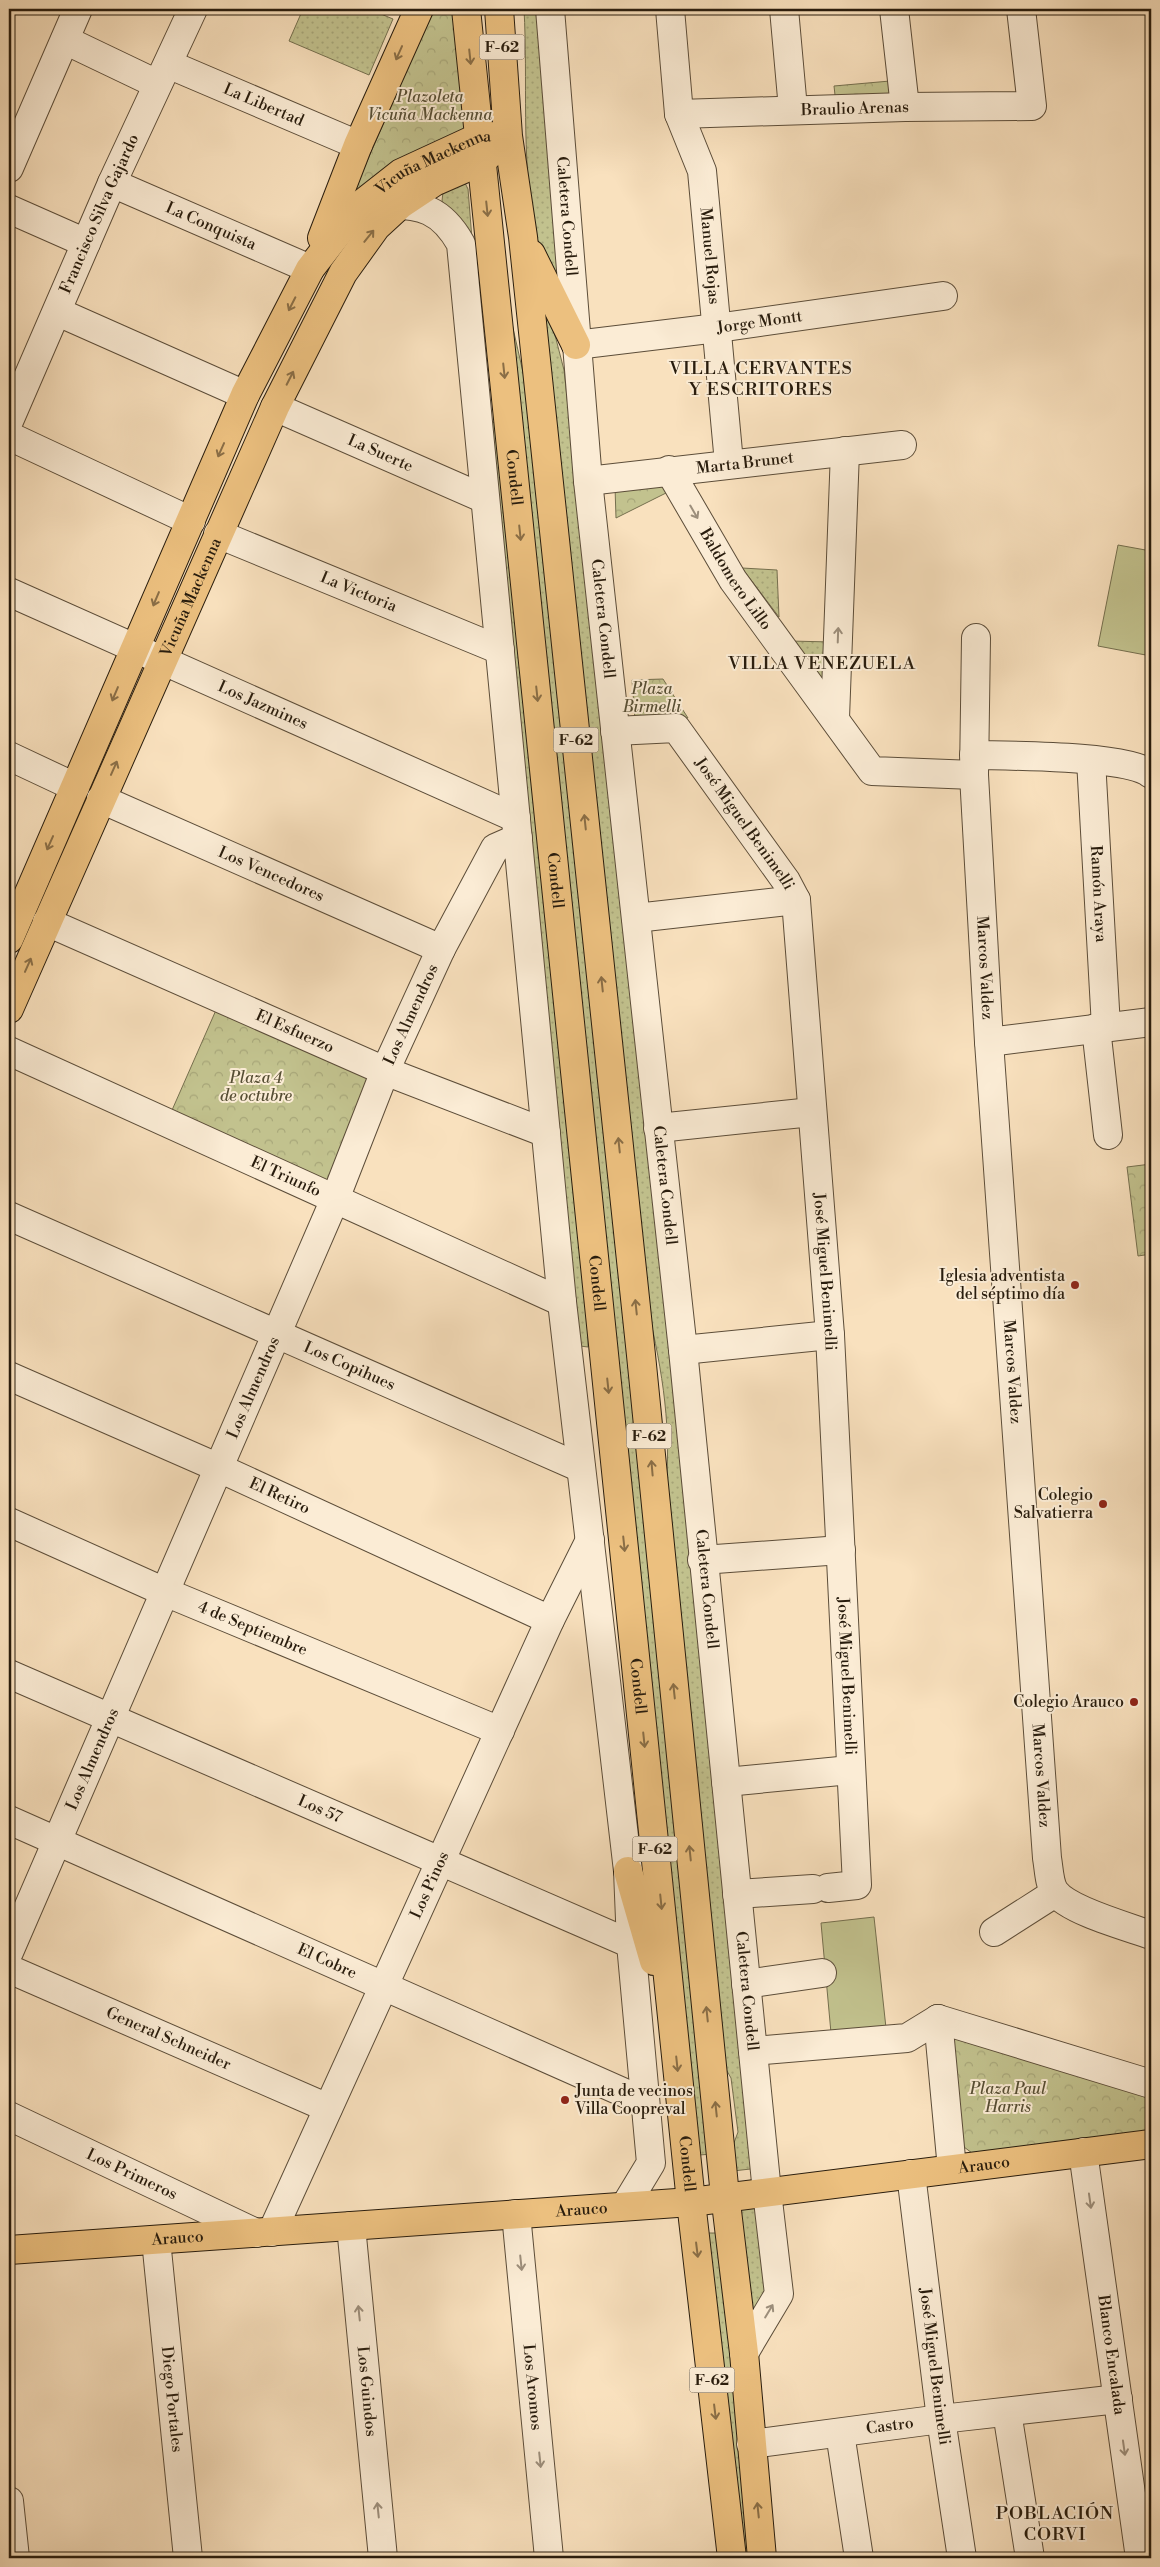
<svg xmlns="http://www.w3.org/2000/svg" width="1160" height="2567" viewBox="0 0 1160 2567" font-family="'Libre Bodoni',serif">
	<style>
		.grass { fill: url(#grass-dots); stroke: #756f4e }
		.park { fill: url(#park-crowns); stroke: #756f4e }
		.pitch { fill: #c2c28e; stroke: #756f4e }
		.lines { fill: none; stroke-linecap: round; stroke-linejoin: round }
		.minor-casing { stroke: #5c4d39; stroke-width: 30 }
		.major-casing { stroke: #281c0d; stroke-width: 30 }
		.minor { stroke: #fbecd5; stroke-width: 28 }
		.major { stroke: #ecc07f; stroke-width: 28 }
		.oneway { stroke: #8a6e46 }
		.oneway2 { stroke: #9c8e7b }
		.poi-dot { fill: #8f2418; stroke: #fbecd5; stroke-width: 2 }
		.labels { text-anchor: middle; dominant-baseline: central; stroke-width: 4; stroke-linejoin: round; paint-order: stroke }
		.shield { fill: #fbecd5; stroke: #675a49; stroke-width: 1 }
		.shield-label { font-size: 15px; font-weight: bold; fill: #281c0d }
		.park-label { font-size: 16px; font-style: italic; fill: #564e34; stroke: #fbecd5 }
		.street-label { font-size: 16px; fill: #281c0d; stroke: #fbecd5 }
		.poi-label { font-size: 16px; fill: #281c0d; stroke: #fbecd5; text-anchor: end }
		.neighbourhood-label { font-size: 18px; letter-spacing: 1px; fill: #281c0d; stroke: #fbecd5 }
	</style>
	<defs>
		<pattern id="grass-dots" width="8" height="8" patternUnits="userSpaceOnUse" patternTransform="scale(1.25)"><rect width="8" height="8" fill="#c2c28e"/><path d="M2 2h.1M6 6h.1" fill="none" stroke="#a7a679" stroke-width="1.8" stroke-linecap="round"/></pattern>
		<pattern id="park-crowns" width="20" height="18" patternUnits="userSpaceOnUse" patternTransform="scale(1.25)"><rect width="20" height="18" fill="#c2c28e"/><path d="M2 6a3 3 0 1 1 6 0M12 15a3 3 0 1 1 6 0" fill="none" stroke="#a7a679"/></pattern>
	</defs>
	<rect width="100%" height="100%" fill="#f9e1be"/>
	<filter id="stains"><feTurbulence type="fractalNoise" baseFrequency=".004" numOctaves="4"/><feColorMatrix values="0 0 0 0 .2 0 0 0 0 .09 0 0 0 0 .02 0 0 0 .5 -.17"/></filter>
	<radialGradient id="worn" r=".72"><stop offset=".6" stop-color="#630" stop-opacity="0"/><stop offset="1" stop-color="#630" stop-opacity=".3"/></radialGradient>
	<!-- grass -->
	<path class="grass" d="M303,9H369L393,19L369,75L289,41Z
		M524,9H540L567,296C553,275 538,251 534,225C521,154 528,81 524,9Z
		M465,183L468,189L473,252L442,201L443,192Z
		M543,301L556,339L564,370L759,2168L733,2171L731,2151L738,2132L731,2078L723,2064L666,1485C672,1421 660,1359 645,1297Z
		M510,315L527,390L713,2154L699,2155Z
		M503,421L588,1327V1347L580,1346L487,423Z
		M742,568L777,570L779,617Z
		M789,641L832,642L831,693Z
		M763,2206L772,2291L751,2329L739,2209Z
		M706,2233H721L756,2558H741Z"/>
	<!-- park -->
	<path class="park" d="M433,9H458L469,132L352,196Z
		M890,81L892,99L836,104L834,86Z
		M667,483L670,491L616,518L615,487Z
		M663,679L688,718L635,720L632,680Z
		M220,1001L381,1076L334,1189L169,1117Z
		M1151,1164V1254L1138,1256L1127,1167Z
		M955,2036L1151,2086V2134L972,2153L960,2144L949,2047Z"/>
	<!-- pitch -->
	<path class="pitch" d="M1118,545L1151,551V656L1098,646Z
		M874,1917L886,2028L831,2033L821,1923Z"/>
	<g class="lines">
		<defs>
			<g id="minor">
				<path id="s1" d="M550,9L588,481L683,1350L767,2192L779,2294L744,2353"/>
				<path id="s2" d="M670,9L679,114L702,171L729,463"/>
				<path d="M784,9L793,109"/>
				<path d="M894,9L905,107"/>
				<path d="M65,40L157,84"/>
				<path id="s3" d="M168,64L358,145"/>
				<path id="s4" d="M679,114L905,107L1032,106L1021,9"/>
				<path d="M9,168L78,9"/>
				<path id="s5" d="M112,183L310,269"/>
				<path d="M383,205C421,203 442,210 461,244L562,1302L628,1871L631,1944L651,2163L625,2206"/>
				<path d="M9,209L86,243"/>
				<path d="M58,312L245,395"/>
				<path id="s6" d="M576,345L717,328L943,296"/>
				<path id="s7" d="M275,407L485,499"/>
				<path id="s8" d="M9,421L112,183L193,9"/>
				<path d="M9,436L191,521"/>
				<path id="s9" d="M669,470L733,580L872,771L974,775"/>
				<path id="s10" d="M588,481L902,445"/>
				<path id="s11" d="M218,534L500,650"/>
				<path id="s12" d="M9,592L516,818"/>
				<path id="s13" d="M976,638L974,775L989,1042L1047,1858C1049,1869 1049,1884 1055,1892C1069,1911 1129,1927 1151,1935"/>
				<path d="M835,718L845,451"/>
				<path id="s14" d="M615,731L676,728L786,881L796,900L830,1335L857,1885L828,1888"/>
				<path d="M974,755C1010,756 1126,755 1151,774"/>
				<path d="M9,756L75,787"/>
				<path id="s15" d="M1091,760L1106,1027"/>
				<path id="s16" d="M101,799L441,949"/>
				<path d="M636,918L796,900"/>
				<path id="s17" d="M47,922L385,1071L546,1133"/>
				<path d="M1096,1028L1108,1135"/>
				<path d="M989,1042L1151,1022"/>
				<path id="s18" d="M9,1051L562,1302"/>
				<path d="M658,1128L812,1112"/>
				<path id="s19" d="M9,1216L581,1468"/>
				<path d="M683,1350L830,1335"/>
				<path id="s20" d="M9,1376L219,1468L550,1620"/>
				<path id="s21" d="M9,1522L165,1592L500,1731"/>
				<path d="M702,1560L841,1550"/>
				<path id="s22" d="M9,1674L631,1944"/>
				<path d="M726,1782L850,1770"/>
				<path id="s23" d="M9,1820L645,2102"/>
				<path d="M737,1894L813,1889"/>
				<path d="M994,1932L1055,1893"/>
				<path id="s24" d="M9,1952L335,1199L385,1071L441,949L495,848L518,838"/>
				<path id="s25" d="M9,1969L328,2108"/>
				<path d="M746,1984L822,1973"/>
				<path d="M938,2019L1151,2084"/>
				<path d="M938,2019L952,2169"/>
				<path d="M753,2051L907,2038L938,2019"/>
				<path id="s26" d="M9,2116L256,2233"/>
				<path id="s27" d="M1083,2152L1140,2558"/>
				<path id="s28" d="M911,2174L941,2419L962,2558"/>
				<path id="s29" d="M516,2214L549,2558"/>
				<path id="s30" d="M351,2226L383,2558"/>
				<path id="s31" d="M272,2232L550,1620L590,1540"/>
				<path id="s32" d="M156,2240L188,2558"/>
				<path d="M1007,2412L1030,2558"/>
				<path d="M840,2433L859,2558"/>
				<path id="s33" d="M751,2444L941,2419L1118,2399"/>
				<path d="M9,2501L15,2558"/>
			</g>
			<g id="major">
				<path id="s34" d="M466,9L691,2202L732,2558"/>
				<path d="M499,9L508,136L523,237L641,1355L724,2186L744,2353L762,2558"/>
				<path d="M322,238L358,145L419,9"/>
				<path d="M531,254L576,345"/>
				<path id="s35" d="M9,939L245,395L310,269L359,206L401,173L479,137L497,136"/>
				<path id="s36" d="M9,1009L275,407L343,273L376,227L401,204L434,182L482,161L494,150"/>
				<path d="M628,1871L654,1961"/>
				<path id="s37" d="M9,2250L691,2202L1151,2144"/>
			</g>
		</defs>
		<!-- minor casing -->
		<use href="#minor" class="minor-casing"/>
		<!-- major casing -->
		<use href="#major" class="major-casing"/>
		<!-- minor -->
		<use href="#minor" class="minor"/>
		<!-- major -->
		<use href="#major" class="major"/>
	</g>
	<!-- one-way arrows -->
	<defs><path id="oneway-shaft" d="M-6 0H5M1.5-3L5.5 0L1.5 3" fill="none" stroke-width="1.6" stroke-linecap="round" stroke-linejoin="round" transform="scale(1.25)"/></defs>
	<g class="oneway">
		<use href="#oneway-shaft" transform="translate(399 53) rotate(114)"/>
		<use href="#oneway-shaft" transform="translate(470 57) rotate(84)"/>
		<use href="#oneway-shaft" transform="translate(487 209) rotate(84)"/>
		<use href="#oneway-shaft" transform="translate(369 236) rotate(-51)"/>
		<use href="#oneway-shaft" transform="translate(292 304) rotate(117)"/>
		<use href="#oneway-shaft" transform="translate(504 371) rotate(84)"/>
		<use href="#oneway-shaft" transform="translate(290 378) rotate(-63)"/>
		<use href="#oneway-shaft" transform="translate(221 450) rotate(114)"/>
		<use href="#oneway-shaft" transform="translate(520 533) rotate(84)"/>
		<use href="#oneway-shaft" transform="translate(156 599) rotate(113)"/>
		<use href="#oneway-shaft" transform="translate(115 694) rotate(113)"/>
		<use href="#oneway-shaft" transform="translate(537 694) rotate(84)"/>
		<use href="#oneway-shaft" transform="translate(114 768) rotate(-66)"/>
		<use href="#oneway-shaft" transform="translate(585 822) rotate(-96)"/>
		<use href="#oneway-shaft" transform="translate(50 843) rotate(114)"/>
		<use href="#oneway-shaft" transform="translate(28 965) rotate(-66)"/>
		<use href="#oneway-shaft" transform="translate(602 984) rotate(-96)"/>
		<use href="#oneway-shaft" transform="translate(619 1145) rotate(-96)"/>
		<use href="#oneway-shaft" transform="translate(636 1307) rotate(-96)"/>
		<use href="#oneway-shaft" transform="translate(608 1386) rotate(84)"/>
		<use href="#oneway-shaft" transform="translate(652 1468) rotate(-95)"/>
		<use href="#oneway-shaft" transform="translate(624 1544) rotate(84)"/>
		<use href="#oneway-shaft" transform="translate(674 1691) rotate(-96)"/>
		<use href="#oneway-shaft" transform="translate(644 1740) rotate(84)"/>
		<use href="#oneway-shaft" transform="translate(690 1853) rotate(-96)"/>
		<use href="#oneway-shaft" transform="translate(661 1902) rotate(84)"/>
		<use href="#oneway-shaft" transform="translate(707 2014) rotate(-96)"/>
		<use href="#oneway-shaft" transform="translate(677 2064) rotate(84)"/>
		<use href="#oneway-shaft" transform="translate(716 2109) rotate(-96)"/>
		<use href="#oneway-shaft" transform="translate(697 2250) rotate(83)"/>
		<use href="#oneway-shaft" transform="translate(715 2412) rotate(83)"/>
		<use href="#oneway-shaft" transform="translate(758 2510) rotate(-96)"/>
	</g>
	<g class="oneway2">
		<use href="#oneway-shaft" transform="translate(694 512) rotate(60)"/>
		<use href="#oneway-shaft" transform="translate(838 635) rotate(-88)"/>
		<use href="#oneway-shaft" transform="translate(1090 2201) rotate(82)"/>
		<use href="#oneway-shaft" transform="translate(521 2263) rotate(84)"/>
		<use href="#oneway-shaft" transform="translate(769 2311) rotate(-59)"/>
		<use href="#oneway-shaft" transform="translate(359 2313) rotate(-96)"/>
		<use href="#oneway-shaft" transform="translate(1124 2448) rotate(82)"/>
		<use href="#oneway-shaft" transform="translate(540 2460) rotate(84)"/>
		<use href="#oneway-shaft" transform="translate(378 2510) rotate(-96)"/>
	</g>
	<!-- markers -->
	<g class="poi-dot">
		<circle cx="1075" cy="1285" r="5"/>
		<circle cx="1103" cy="1504" r="5"/>
		<circle cx="1134" cy="1702" r="5"/>
		<circle cx="565" cy="2100" r="5"/>
	</g>
	<g class="labels">
		<!-- shield labels -->
		<g class="shield">
			<rect x="479.5" y="34.5" width="45" height="25" rx="4"/>
			<rect x="553.5" y="727.5" width="45" height="25" rx="4"/>
			<rect x="626.5" y="1423.5" width="45" height="25" rx="4"/>
			<rect x="632.5" y="1836.5" width="45" height="25" rx="4"/>
			<rect x="689.5" y="2367.5" width="45" height="25" rx="4"/>
		</g>
		<g class="shield-label">
			<text x="502" y="47">F-62</text>
			<text x="576" y="740">F-62</text>
			<text x="649" y="1436">F-62</text>
			<text x="655" y="1849">F-62</text>
			<text x="712" y="2380">F-62</text>
		</g>
		<!-- park labels -->
		<g class="park-label">
			<text x="430" y="97">Plazoleta<tspan x="430" dy="18">Vicuña Mackenna</tspan></text>
			<text x="652" y="689">Plaza<tspan x="652" dy="18">Birmelli</tspan></text>
			<text x="256" y="1078">Plaza 4<tspan x="256" dy="18">de octubre</tspan></text>
			<text x="1008" y="2089">Plaza Paul<tspan x="1008" dy="18">Harris</tspan></text>
		</g>
		<!-- street labels -->
		<g class="street-label">
			<text stroke="none"><textPath href="#s3" startOffset="104">La Libertad</textPath></text>
			<text stroke="none"><textPath href="#s4" startOffset="176">Braulio Arenas</textPath></text>
			<text stroke="none"><textPath href="#s35" startOffset="902">Vicuña Mackenna</textPath></text>
			<text stroke="none"><textPath href="#s8" startOffset="226">Francisco Silva Gajardo</textPath></text>
			<text stroke="none"><textPath href="#s1" startOffset="208">Caletera Condell</textPath></text>
			<text stroke="none"><textPath href="#s5" startOffset="108">La Conquista</textPath></text>
			<text stroke="none"><textPath href="#s2" startOffset="252">Manuel Rojas</textPath></text>
			<text stroke="none"><textPath href="#s6" startOffset="185">Jorge Montt</textPath></text>
			<text stroke="none"><textPath href="#s7" startOffset="115">La Suerte</textPath></text>
			<text stroke="none"><textPath href="#s10" startOffset="158">Marta Brunet</textPath></text>
			<text stroke="none"><textPath href="#s34" startOffset="471">Condell</textPath></text>
			<text stroke="none"><textPath href="#s9" startOffset="128">Baldomero Lillo</textPath></text>
			<text stroke="none"><textPath href="#s11" startOffset="152">La Victoria</textPath></text>
			<text stroke="none"><textPath href="#s36" startOffset="450">Vicuña Mackenna</textPath></text>
			<text stroke="none"><textPath href="#s1" startOffset="612">Caletera Condell</textPath></text>
			<text stroke="none"><textPath href="#s12" startOffset="278">Los Jazmines</textPath></text>
			<text stroke="none"><textPath href="#s14" startOffset="179">José Miguel Benimelli</textPath></text>
			<text stroke="none"><textPath href="#s16" startOffset="186">Los Vencedores</textPath></text>
			<text stroke="none"><textPath href="#s34" startOffset="876">Condell</textPath></text>
			<text stroke="none"><textPath href="#s15" startOffset="134">Ramón Araya</textPath></text>
			<text stroke="none"><textPath href="#s13" startOffset="330">Marcos Valdez</textPath></text>
			<text stroke="none"><textPath href="#s24" startOffset="1020">Los Almendros</textPath></text>
			<text stroke="none"><textPath href="#s17" startOffset="271">El Esfuerzo</textPath></text>
			<text stroke="none"><textPath href="#s18" startOffset="304">El Triunfo</textPath></text>
			<text stroke="none"><textPath href="#s1" startOffset="1182">Caletera Condell</textPath></text>
			<text stroke="none"><textPath href="#s14" startOffset="644">José Miguel Benimelli</textPath></text>
			<text stroke="none"><textPath href="#s34" startOffset="1281">Condell</textPath></text>
			<text stroke="none"><textPath href="#s19" startOffset="372">Los Copihues</textPath></text>
			<text stroke="none"><textPath href="#s13" startOffset="735">Marcos Valdez</textPath></text>
			<text stroke="none"><textPath href="#s24" startOffset="615">Los Almendros</textPath></text>
			<text stroke="none"><textPath href="#s20" startOffset="296">El Retiro</textPath></text>
			<text stroke="none"><textPath href="#s1" startOffset="1588">Caletera Condell</textPath></text>
			<text stroke="none"><textPath href="#s21" startOffset="266">4 de Septiembre</textPath></text>
			<text stroke="none"><textPath href="#s14" startOffset="1049">José Miguel Benimelli</textPath></text>
			<text stroke="none"><textPath href="#s34" startOffset="1686">Condell</textPath></text>
			<text stroke="none"><textPath href="#s24" startOffset="210">Los Almendros</textPath></text>
			<text stroke="none"><textPath href="#s13" startOffset="1140">Marcos Valdez</textPath></text>
			<text stroke="none"><textPath href="#s22" startOffset="339">Los 57</textPath></text>
			<text stroke="none"><textPath href="#s31" startOffset="381">Los Pinos</textPath></text>
			<text stroke="none"><textPath href="#s23" startOffset="348">El Cobre</textPath></text>
			<text stroke="none"><textPath href="#s1" startOffset="1992">Caletera Condell</textPath></text>
			<text stroke="none"><textPath href="#s25" startOffset="174">General Schneider</textPath></text>
			<text stroke="none"><textPath href="#s34" startOffset="2166">Condell</textPath></text>
			<text stroke="none"><textPath href="#s37" startOffset="979">Arauco</textPath></text>
			<text stroke="none"><textPath href="#s26" startOffset="136">Los Primeros</textPath></text>
			<text stroke="none"><textPath href="#s37" startOffset="574">Arauco</textPath></text>
			<text stroke="none"><textPath href="#s37" startOffset="169">Arauco</textPath></text>
			<text stroke="none"><textPath href="#s27" startOffset="205">Blanco Encalada</textPath></text>
			<text stroke="none"><textPath href="#s28" startOffset="194">José Miguel Benimelli</textPath></text>
			<text stroke="none"><textPath href="#s29" startOffset="174">Los Aromos</textPath></text>
			<text stroke="none"><textPath href="#s30" startOffset="166">Los Guindos</textPath></text>
			<text stroke="none"><textPath href="#s32" startOffset="160">Diego Portales</textPath></text>
			<text stroke="none"><textPath href="#s33" startOffset="140">Castro</textPath></text>
		</g>
		<!-- poi labels -->
		<g class="poi-label">
			<text x="1065" y="1276">Iglesia adventista<tspan x="1065" dy="18">del séptimo día</tspan></text>
			<text x="1093" y="1495">Colegio<tspan x="1093" dy="18">Salvatierra</tspan></text>
			<text x="1124" y="1702">Colegio Arauco</text>
			<text x="575" y="2091" text-anchor="start">Junta de vecinos<tspan x="575" dy="18">Villa Coopreval</tspan></text>
		</g>
		<!-- neighbourhood labels -->
		<g class="neighbourhood-label">
			<text x="761" y="368">VILLA CERVANTES<tspan x="761" dy="21">Y ESCRITORES</tspan></text>
			<text x="822" y="663">VILLA VENEZUELA</text>
			<text x="1055" y="2513">POBLACIÓN<tspan x="1055" dy="21">CORVI</tspan></text>
		</g>
	</g>
	<!-- margin -->
	<rect width="1160" height="2567" fill="none" stroke="#f9e1be" stroke-width="30"/>
	<rect x="10" y="10" width="1140" height="2547" fill="none" stroke="#281c0d" stroke-width="2.5"/>
	<rect x="15" y="15" width="1130" height="2537" fill="none" stroke="#281c0d"/>
	<rect width="100%" height="100%" filter="url(#stains)"/>
	<rect width="100%" height="100%" fill="url(#worn)"/>
</svg>
